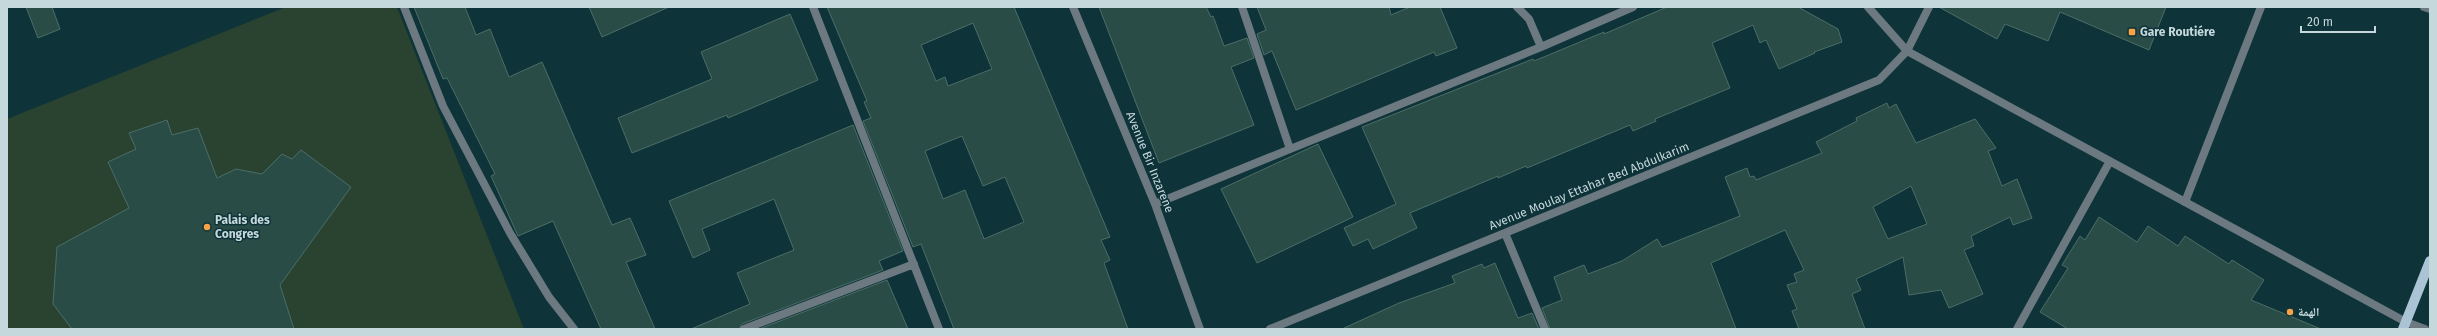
<svg xmlns="http://www.w3.org/2000/svg" width="2437" height="336" viewBox="0 0 2437 336" font-family="'Fira Sans','Noto Naskh Arabic',sans-serif">
	<style>
		.green { fill: #2a4330 }
		.building { fill: #2a4c46; stroke: #4b6e67; fill-rule: evenodd }
		.lines { fill: none; stroke-linecap: round; stroke-linejoin: round }
		.service { stroke: #6c7981; stroke-width: 8 }
		.minor { stroke: #6c7981; stroke-width: 8 }
		.primary { stroke: #aac4d6; stroke-width: 10 }
		.poi-dot { fill: #f7a148; stroke: #0e3339; stroke-width: 1.5 }
		.labels { text-anchor: middle; dominant-baseline: central; stroke-width: 3; stroke-linejoin: round; paint-order: stroke }
		.poi-label { font-size: 12px; font-weight: bold; fill: #c5d8db; stroke: #0e3339; text-anchor: start }
		.street-label { font-size: 12px; fill: #c5d8db; stroke: #0e3339 }
	</style>
	<rect width="100%" height="100%" fill="#0e3339"/>
	<!-- green -->
	<path class="green" d="M286,7H397L524,329H7V119Z"/>
	<!-- building -->
	<path class="building" d="M26,7H52L60,29L38,38Z
		M414,7H465L476,35L490,29L509,77L542,62L612,225L630,218L646,255L626,262L655,329H601L553,221L518,236L491,176L495,174L447,78L443,79Z
		M589,7H669L602,37Z
		M827,7H1014L1110,237L1101,240L1110,260L1104,263L1128,329H954L921,244L913,247L863,121L871,118L864,102L867,101ZM973,23L992,69L948,86L945,77L936,81L921,45ZM962,136L983,186L1005,177L1024,222L984,239L965,190L943,199L925,151Z
		M1099,7H1206L1211,17L1213,16L1224,46L1247,38L1254,58L1231,67L1254,125L1159,163Z
		M1257,7H1389L1391,15L1410,7H1440L1457,48L1436,56L1434,52L1296,110L1272,51L1264,55L1257,34L1266,30Z
		M1667,7H1798L1838,29L1842,42L1814,52L1815,53L1779,69L1766,40L1760,43L1753,25L1712,43L1730,88L1655,119L1656,121L1633,131L1630,125L1527,168L1526,166L1498,178V176L1410,213L1417,228L1373,249L1368,239L1353,246L1344,228L1396,204L1362,127L1523,63L1533,59L1534,61L1604,32V34Z
		M1939,7H2166L2149,50L2060,12L2048,41L2005,24L1997,39Z
		M790,14L818,80L728,118L727,115L632,153L618,118L712,79L701,52Z
		M1887,103L1889,108L1896,104L1916,143L1975,119L1996,148L1988,151L2002,186L2017,179L2032,218L2013,225L2010,217L1971,236L1974,246L1964,250L1983,294L1949,308L1941,290L1909,295L1903,257L1856,279L1861,290L1852,294L1865,329H1799L1792,311L1797,309L1787,285L1797,282L1794,274L1804,270L1785,230L1711,263L1736,329H1550L1542,308L1562,300L1554,277L1584,265L1588,274L1622,261L1657,239L1662,247L1740,216L1725,177L1747,168L1750,177L1754,176L1756,180L1822,153L1816,142L1857,121L1856,118ZM1911,186L1927,224L1888,239L1873,207Z
		M167,120L172,135L198,128L217,178L236,169L262,174L282,154L292,159L301,150L351,187L280,285L294,329H72L53,304L57,247L129,208L108,162L136,149L129,133Z
		M853,125L903,251L879,261L883,270L742,324L739,329H691L750,304L737,273L794,250L774,199L702,229L710,250L693,258L669,201Z
		M1318,144L1353,217L1257,263L1221,189Z
		M2099,217L2137,242L2148,226L2178,246L2185,236L2229,264L2232,260L2264,280L2251,300L2321,329H2068L2040,312L2068,268L2062,265L2080,236L2085,240Z
		M1495,263L1518,318L1532,313L1539,329H1342L1399,303L1455,283L1452,276L1482,264L1484,268Z
		M887,280L908,329H759Z"/>
	<g class="lines">
		<!-- service -->
		<path class="service" d="M2424,7L2430,9
			M1907,51L1929,7
			M2185,202L2261,7"/>
		<!-- minor -->
		<path class="minor" d="M404,7L443,106L510,233L549,297L574,329
			M813,7L939,329
			M1073,7L1155,204L1200,329
			M1242,7L1290,149
			M1868,7L1907,51L2406,322L2425,329
			M1541,47L1633,7
			M1155,204L1541,47L1529,19L1517,7
			M1505,233L1545,329
			M744,329L914,264
			M1270,329L1879,80L1907,51
			M2017,329L2110,161"/>
		<!-- primary -->
		<path class="primary" d="M2403,329L2430,261"/>
	</g>
	<!-- markers -->
	<g class="poi-dot">
		<rect x="2128" y="28" width="8" height="8" rx="2"/>
		<circle cx="207" cy="227" r="4"/>
		<circle cx="2290" cy="312" r="4"/>
	</g>
	<g class="labels">
		<!-- poi labels -->
		<g class="poi-label">
			<text x="2140" y="32">Gare Routiére</text>
			<text x="215" y="220">Palais des<tspan x="215" dy="14">Congres</tspan></text>
			<text x="2298" y="312">الهمة</text>
		</g>
		<!-- street labels -->
		<g class="street-label">
			<text transform="translate(1150 162) rotate(68)">Avenue Bir Inzarene</text>
			<text transform="translate(1589 186) rotate(-22)">Avenue Moulay Ettahar Bed Abdulkarim</text>
		</g>
	</g>
	<!-- border -->
	<rect width="2437" height="336" fill="none" stroke="#c5d8db" stroke-width="16"/>
	<!-- scale -->
	<path d="M2301 26v6h74v-6" fill="none" stroke="#c5d8db" stroke-width="2"/>
	<text x="2307" y="26" font-size="12" fill="#c5d8db" stroke="#0e3339" stroke-width="3" paint-order="stroke">20 m</text>
</svg>
